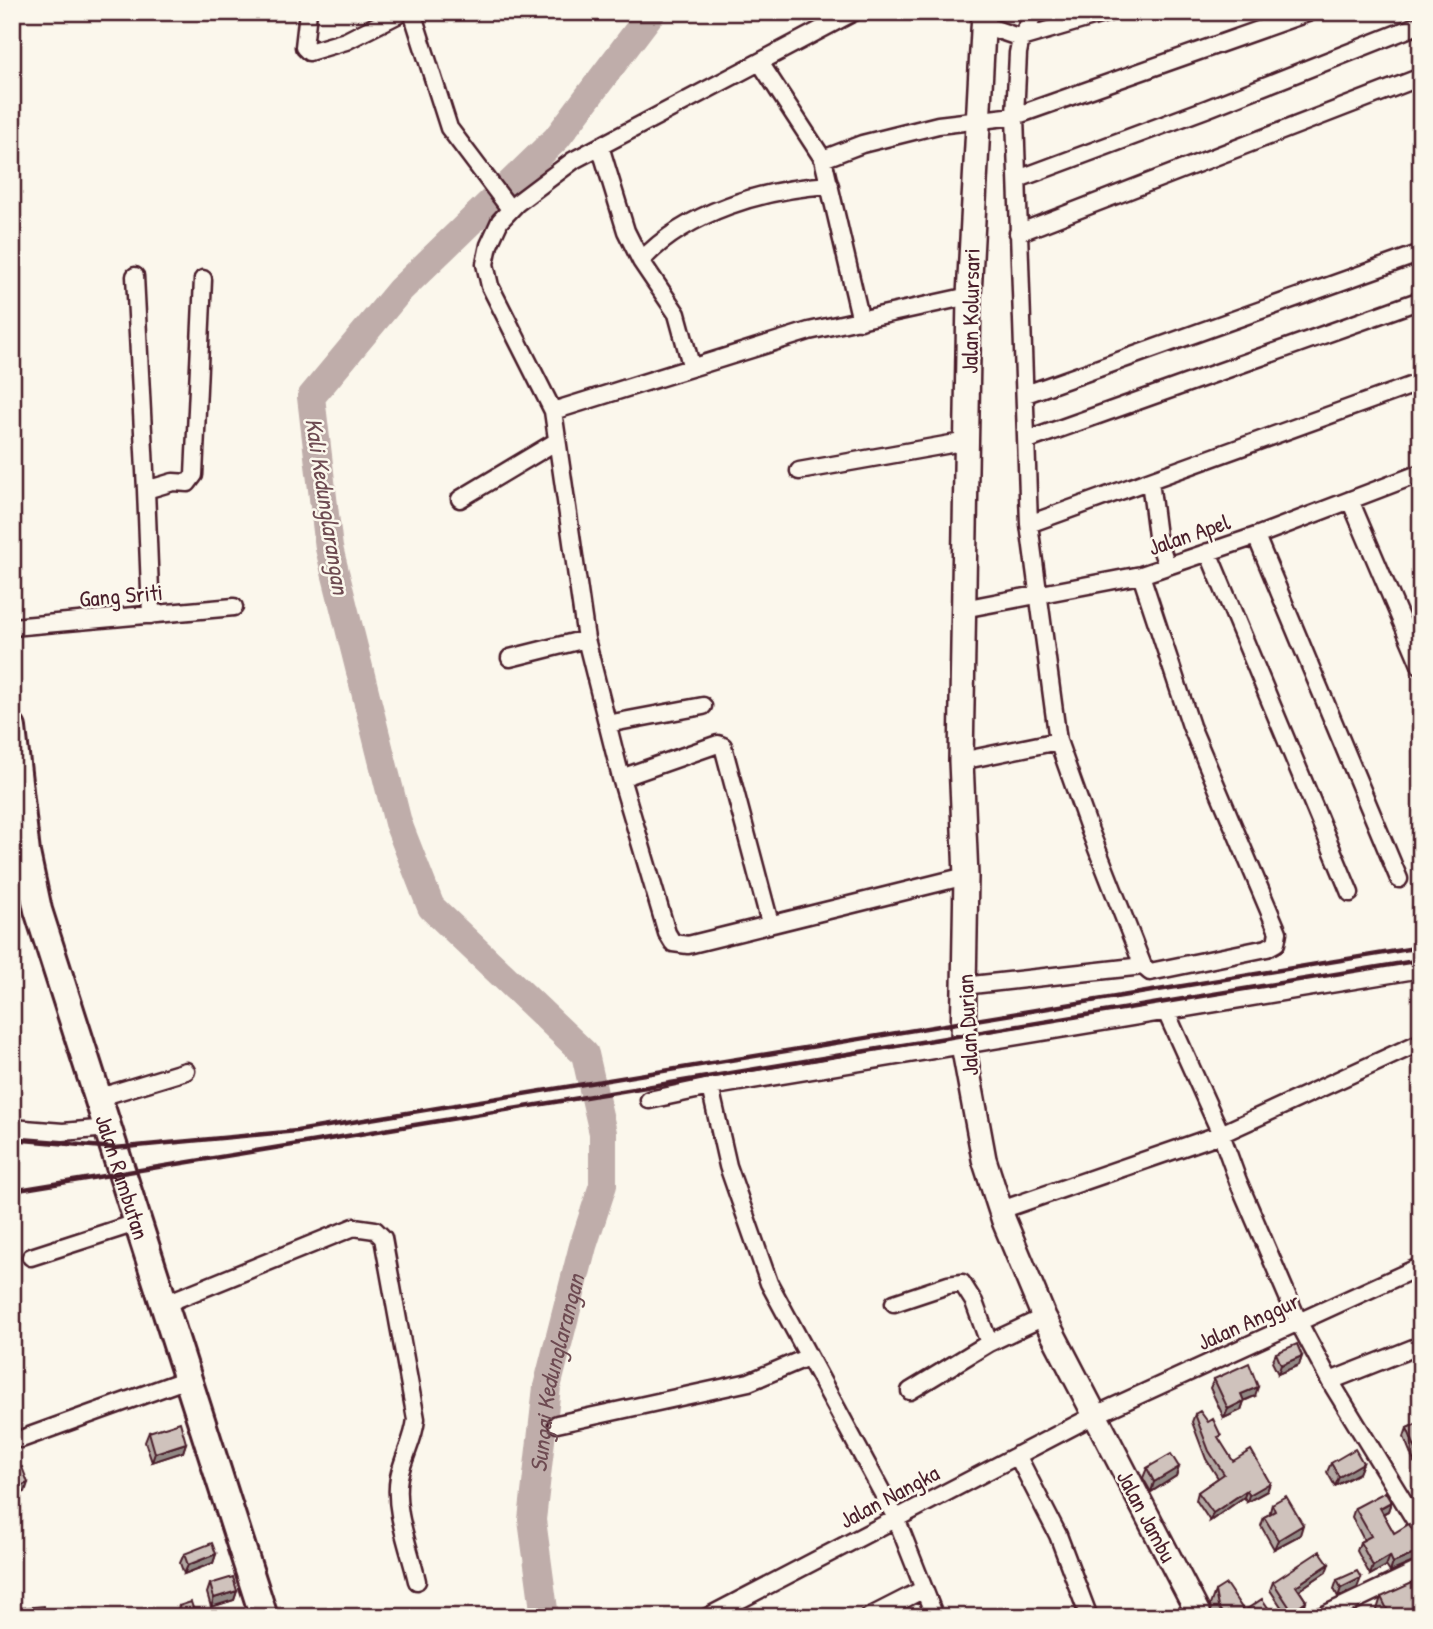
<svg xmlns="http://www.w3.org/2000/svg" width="1433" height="1629" viewBox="0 0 1433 1629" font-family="'Patrick Hand',sans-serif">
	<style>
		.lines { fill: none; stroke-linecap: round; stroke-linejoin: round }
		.river { stroke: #bfadaa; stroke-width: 28 }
		.street-casing { stroke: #4a1f2b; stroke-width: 21 }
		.secondary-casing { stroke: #4a1f2b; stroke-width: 28 }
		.primary-casing { stroke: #4a1f2b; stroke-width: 32 }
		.street { stroke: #fbf7ec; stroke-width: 16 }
		.secondary { stroke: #fbf7ec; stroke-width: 23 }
		.primary { stroke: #fbf7ec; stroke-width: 26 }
		.rail { stroke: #4a1f2b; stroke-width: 4.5 }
		.wall { fill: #b2a7a2; stroke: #4a1f2b; stroke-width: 2 }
		.shaded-wall { fill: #918884; stroke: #4a1f2b; stroke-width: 2 }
		.building { fill: #cfc2bc; stroke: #4a1f2b; stroke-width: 2 }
		.labels { text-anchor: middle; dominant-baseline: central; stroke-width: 5; stroke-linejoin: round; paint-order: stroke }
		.street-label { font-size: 23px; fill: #4a1f2b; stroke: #fbf7ec }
		.water-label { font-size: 24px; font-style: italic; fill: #6d4a51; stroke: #fbf7ec }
	</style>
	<rect width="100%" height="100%" fill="#fbf7ec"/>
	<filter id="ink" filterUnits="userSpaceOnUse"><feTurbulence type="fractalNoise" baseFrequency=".0143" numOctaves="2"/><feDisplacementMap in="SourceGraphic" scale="14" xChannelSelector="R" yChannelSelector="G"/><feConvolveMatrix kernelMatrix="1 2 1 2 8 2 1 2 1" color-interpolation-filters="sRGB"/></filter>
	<g filter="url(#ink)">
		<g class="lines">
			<!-- river -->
			<path class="river" id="s1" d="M545,1617L532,1520L547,1387L583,1246L603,1185V1133L585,1054L431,907L398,823L329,548L311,397L400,290L557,138L652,12"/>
			<defs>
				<path id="street" d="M308,12L304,47L309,52L346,41L403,12
					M412,12L449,128L510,209
					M854,12L574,160L517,203L500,221L489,245L485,264L490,286L553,411L586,639L621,778L667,933L673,943L688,945L966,876
					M1035,12L1021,38L1018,53L1015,116L1029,524L1058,741L1090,831L1143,966L1150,972L1267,948L1276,943L1278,932L1191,726L1141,575
					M983,25L1021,38L1110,12
					M761,64L823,159L861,321
					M600,146L626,231L641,261L677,314L691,365
					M823,159L862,144L938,125L1015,116L1310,12
					M1018,179L1206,109L1421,24
					M1018,233L1421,77
					M641,261C687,211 765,189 830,185
					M135,276L146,490
					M1026,394L1421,253
					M553,411L809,331L969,296
					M1028,440L1421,300
					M799,471L968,441
					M1150,481L1157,536L1167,566
					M460,499L557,441
					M1350,500L1421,667
					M1029,524L1421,382
					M1256,536L1399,879
					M1208,552L1350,893
					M963,609L1141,575L1256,536L1421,473
					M151,615L146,490L173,482L188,483L194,475L203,279
					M12,627L234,607
					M510,658L586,639
					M607,724L703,706
					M961,761L1058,741
					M621,778L718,744L723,746L770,923
					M963,986L1143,966
					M1167,1014L1221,1134L1238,1181L1299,1323L1330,1381L1421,1530
					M710,1087L728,1166L769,1283L896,1518L935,1617
					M97,1098L186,1071
					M649,1100L710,1087L1421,969
					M12,1128L63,1132L108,1128
					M1001,1210L1221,1134L1421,1042
					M31,1257L139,1222
					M894,1303L948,1285L962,1283L974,1302L989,1343
					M162,1305L354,1227L375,1230L383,1238L416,1419C414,1440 403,1457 399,1477C393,1509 410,1550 417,1581
					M1330,1381L1421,1345
					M910,1391L989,1343L1044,1317
					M557,1424L749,1382L808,1357
					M21,1439L190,1378
					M1017,1455L1058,1535L1089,1617
					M707,1617L1093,1416L1421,1266
					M869,1617L924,1589
					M1320,1617L1421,1569"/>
				<path id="secondary" d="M984,12L969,296L961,761L966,876L963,1045L984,1159L1004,1221L1044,1317L1200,1617"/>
				<g id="primary">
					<path id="s2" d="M12,728L26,853L38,910L264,1617"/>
				</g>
			</defs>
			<!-- street casing -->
			<use href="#street" class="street-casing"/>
			<!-- secondary casing -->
			<use href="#secondary" class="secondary-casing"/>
			<!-- primary casing -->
			<use href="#primary" class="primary-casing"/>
			<!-- street -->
			<use href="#street" class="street"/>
			<!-- secondary -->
			<use href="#secondary" class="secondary"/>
			<!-- primary -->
			<use href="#primary" class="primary"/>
			<!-- rail -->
			<path class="rail" d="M12,1139L115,1148L297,1131L1421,947
				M12,1191L1421,960"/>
		</g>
		<!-- wall -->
		<path class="wall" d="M1421,1352V1383L1411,1365L1415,1355Z
			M1276,1353L1302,1356L1299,1365L1278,1374L1272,1362Z
			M1214,1379L1255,1396L1244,1401L1241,1410L1224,1418L1210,1388Z
			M1420,1411L1421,1459L1414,1462L1404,1437L1407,1428L1418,1423L1417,1420Z
			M1195,1414L1219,1440L1233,1461L1270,1483L1267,1491L1247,1502L1244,1497L1210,1521L1196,1500L1198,1492L1218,1478L1206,1459L1192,1422Z
			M149,1432L186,1443L183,1452L152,1462L145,1442Z
			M1331,1463H1363L1359,1473L1335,1486L1327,1472Z
			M1179,1467L1176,1476L1151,1492L1143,1478L1147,1468Z
			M1391,1502L1388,1511L1383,1514L1394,1533L1421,1545V1557L1420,1559L1390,1572L1386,1566L1370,1575L1357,1551L1360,1542L1364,1540L1352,1517L1355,1508Z
			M1272,1504L1300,1535L1274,1549L1261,1526L1264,1517L1269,1515Z
			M184,1554H216L213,1563L184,1574L180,1563Z
			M1326,1572L1299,1590L1306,1601L1303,1610L1293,1617H1288L1270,1590L1273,1582Z
			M1337,1580L1357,1588L1338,1597L1334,1589Z
			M210,1584L237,1591L234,1600L211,1607L207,1593Z
			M1215,1591L1244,1611L1273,1615L1272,1617H1212L1210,1605Z
			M1381,1597L1421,1617H1377L1376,1613Z
			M179,1606L196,1617H176L175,1615Z"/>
		<!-- shaded-wall -->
		<path class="shaded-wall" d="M1302,1356L1299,1365L1278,1374L1281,1365Z
			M1258,1387L1255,1396L1238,1403L1241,1394Z
			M1244,1401L1241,1410L1224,1418L1228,1409Z
			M186,1443L183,1452L152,1462L155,1453Z
			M1421,1451V1459L1414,1462L1417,1452Z
			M1363,1463L1359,1473L1335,1486L1339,1477Z
			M1179,1467L1176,1476L1151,1492L1154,1482Z
			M28,1483L25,1492L12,1497V1489Z
			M1270,1483L1267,1491L1247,1502L1249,1495Z
			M1247,1490L1244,1497L1210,1521L1213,1513Z
			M1391,1502L1388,1511L1376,1517L1380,1508Z
			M1303,1525L1300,1535L1274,1549L1278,1540Z
			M1421,1551L1420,1559L1390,1572L1393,1563Z
			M216,1554L213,1563L184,1574L188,1565Z
			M1390,1556L1386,1566L1370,1575L1373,1566Z
			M1329,1564L1326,1572L1293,1594L1296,1586Z
			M1361,1578L1357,1588L1338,1597L1341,1588Z
			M237,1591L234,1600L211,1607L214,1598Z
			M1306,1601L1303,1610L1293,1617H1290L1292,1611Z"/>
		<!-- building -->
		<path class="building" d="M1297,1344L1302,1356L1281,1365L1276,1353Z
			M1421,1352V1367L1415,1355Z
			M1249,1363L1258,1387L1241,1394L1244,1401L1228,1409L1214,1379Z
			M1200,1411L1208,1422L1213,1419L1221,1436L1218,1437L1233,1461L1251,1450L1270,1483L1249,1495L1247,1490L1213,1513L1198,1492L1224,1474L1209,1451L1195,1414Z
			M180,1422L186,1443L155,1453L149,1432Z
			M1421,1422V1451L1417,1452L1407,1428Z
			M1355,1449L1363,1463L1339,1477L1331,1463Z
			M1171,1454L1179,1467L1154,1482L1147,1468Z
			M22,1467L28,1483L12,1489V1471Z
			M1385,1492L1391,1502L1380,1508L1394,1533L1409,1524L1421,1545V1551L1393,1563L1390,1556L1373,1566L1360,1542L1371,1536L1355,1508Z
			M1286,1496L1303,1525L1278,1540L1264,1517L1275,1511L1272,1504Z
			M212,1543L216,1554L188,1565L184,1554Z
			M1320,1551L1329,1564L1296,1586L1306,1601L1292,1611L1273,1582Z
			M1357,1571L1361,1578L1341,1588L1337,1580Z
			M233,1577L237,1591L214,1598L210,1584Z
			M1421,1579V1617H1381L1389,1613L1381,1597Z
			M1226,1584L1244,1611L1262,1599L1273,1615L1270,1617H1225L1218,1607L1215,1591Z
			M191,1602L196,1617H182L179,1606Z
			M44,1606L45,1617H12V1609Z"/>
	</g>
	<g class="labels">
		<!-- street labels -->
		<g class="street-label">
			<text transform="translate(970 311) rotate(-89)">Jalan Kolursari</text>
			<text transform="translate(1189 534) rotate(-19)">Jalan Apel</text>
			<text transform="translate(121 595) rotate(-5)">Gang Sriti</text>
			<text transform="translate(967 1025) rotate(-93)">Jalan Durian</text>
			<text stroke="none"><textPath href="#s2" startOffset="464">Jalan Rambutan</textPath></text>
			<text transform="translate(1248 1321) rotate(-24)">Jalan Anggur</text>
			<text transform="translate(889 1496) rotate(-28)">Jalan Nangka</text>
			<text transform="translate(1147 1516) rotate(62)">Jalan Jambu</text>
		</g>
		<!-- water labels -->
		<g class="water-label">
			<text transform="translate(328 506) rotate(81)">Kali Kedunglarangan</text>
			<text stroke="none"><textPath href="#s1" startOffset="247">Sungai Kedunglarangan</textPath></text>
		</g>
	</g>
	<!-- margin -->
	<rect width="1433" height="1629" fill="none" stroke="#fbf7ec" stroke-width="42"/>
	<rect x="21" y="21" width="1391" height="1587" fill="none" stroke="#4a1f2b" stroke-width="2.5" filter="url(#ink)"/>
</svg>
